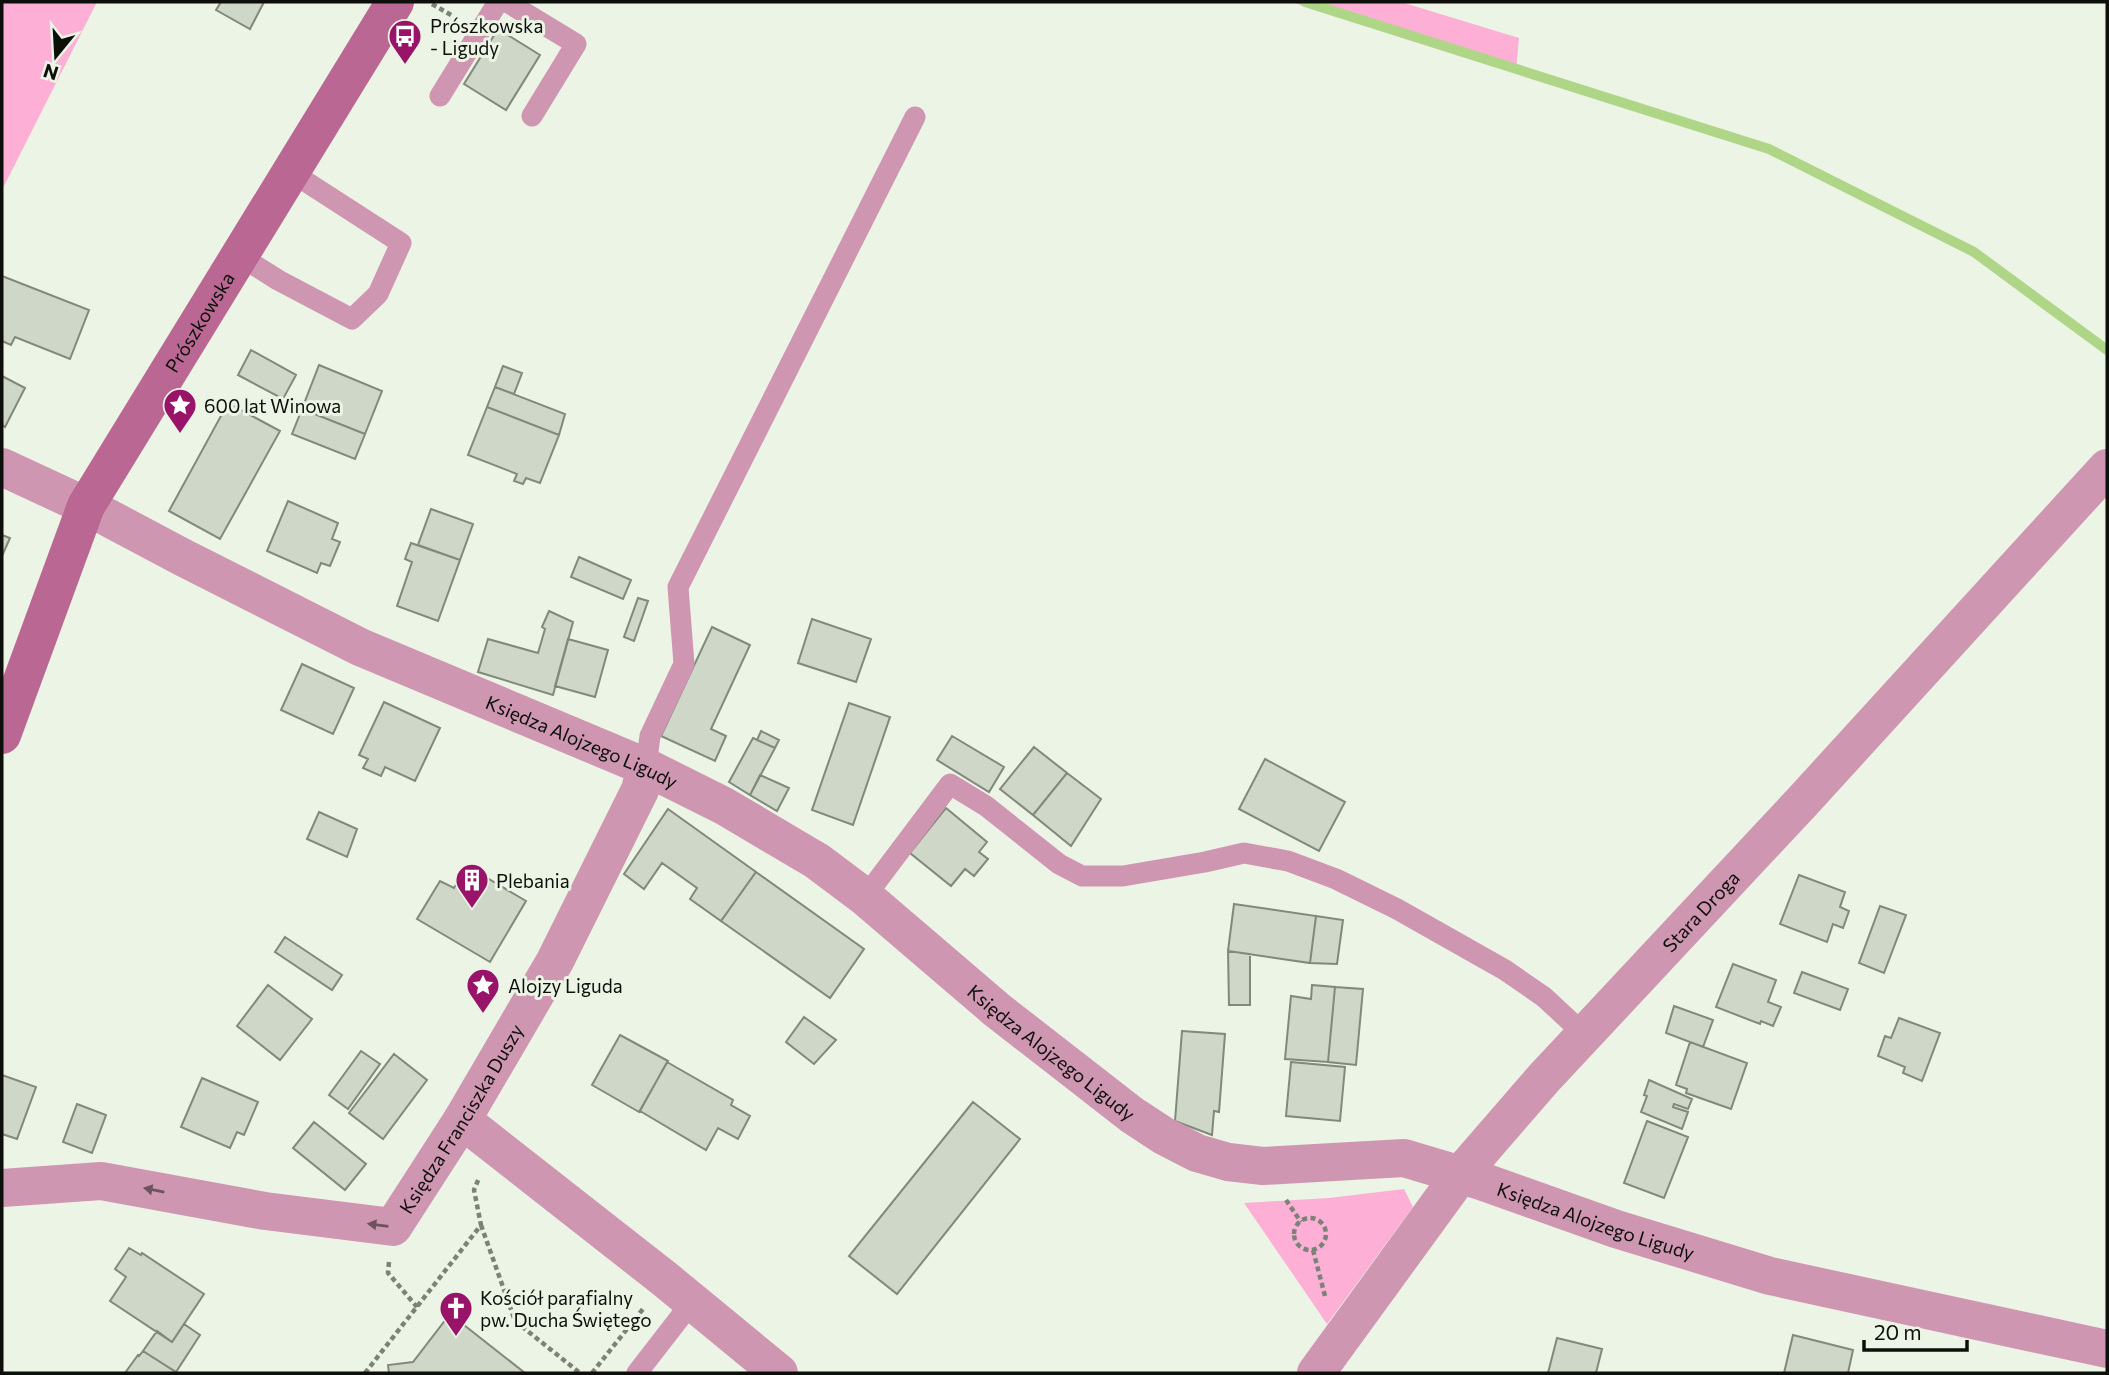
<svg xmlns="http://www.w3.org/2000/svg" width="2109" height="1375" viewBox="0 0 2109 1375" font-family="Commissioner,sans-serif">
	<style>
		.green { fill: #fdafd6 }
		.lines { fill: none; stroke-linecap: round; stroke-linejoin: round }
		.stream { stroke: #afd687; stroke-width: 10 }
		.building { fill: #cfd7c8; stroke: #82897c; stroke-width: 2 }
		.path { stroke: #7c8278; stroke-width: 4.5; stroke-dasharray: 5 3.5; stroke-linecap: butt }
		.lane { stroke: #cf96b2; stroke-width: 21 }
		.street { stroke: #cf96b2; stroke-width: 38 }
		.secondary { stroke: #ba6893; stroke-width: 38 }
		.oneway { fill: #6e525e }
		.labels { text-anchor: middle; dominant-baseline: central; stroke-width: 6; stroke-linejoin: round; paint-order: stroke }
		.poi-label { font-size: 19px; fill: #0c0f0a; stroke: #ecf4e5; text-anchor: start }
		.street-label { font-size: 19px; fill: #0c0f0a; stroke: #ecf4e5 }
	</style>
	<rect width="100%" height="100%" fill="#ecf4e5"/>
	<!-- green -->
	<path class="green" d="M2,2H97L2,190Z
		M1291,2H1401L1519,38L1516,71Z
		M1404,1189L1413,1207L1327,1324L1244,1203L1329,1198Z"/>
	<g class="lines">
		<!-- stream -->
		<path class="stream" d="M1305,2L1769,149L1974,252L2107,350"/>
	</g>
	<!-- building -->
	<path class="building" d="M221,2H264L250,29L216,10Z
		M498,29L540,55L506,110L464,84Z
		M2,276L89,310L70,359L15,337L11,345L2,341Z
		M251,350L296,375L283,399L238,375Z
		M319,365L382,391L365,434L302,409Z
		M503,366L522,373L514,394L495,387Z
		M2,376L25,388L5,427L2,425Z
		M495,387L565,414L559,435L487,407Z
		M228,403L280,431L220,539L169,511Z
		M487,407L559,435L540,483L526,478L523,484L514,481L517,474L468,455Z
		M302,409L365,434L355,459L292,434Z
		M288,501L338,523L332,539L340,542L330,566L321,563L317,573L267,551Z
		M431,509L473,524L460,560L418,545Z
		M2,535L10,538L2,556Z
		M411,543L460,560L438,621L397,606L412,562L405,559Z
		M579,557L631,580L623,599L571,577Z
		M638,598L648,601L634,641L624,637Z
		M549,611L573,622L553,695L478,672L488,639L538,653L545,629L542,627Z
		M812,619L871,639L856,682L798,663Z
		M712,627L750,645L711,729L726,736L715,761L661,736Z
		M568,639L608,650L595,697L555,686Z
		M302,664L354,688L333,734L281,710Z
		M384,702L440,728L415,781L385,767L381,776L363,768L368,759L359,755Z
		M849,703L890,717L853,825L812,810Z
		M761,731L779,740L775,748L757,740Z
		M952,736L1004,767L989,792L937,760Z
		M753,738L775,748L750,795L729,782Z
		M1034,747L1067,773L1033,815L1000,789Z
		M1265,759L1345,802L1319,851L1239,809Z
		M1067,773L1101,799L1071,846L1033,815Z
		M760,775L789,788L777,811L750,795Z
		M946,808L987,842L979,852L988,859L974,876L965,869L951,886L910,853Z
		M668,809L756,872L721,921L690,899L697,888L662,863L644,889L624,874Z
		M319,812L357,829L347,857L307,839Z
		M467,866L526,901L490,962L417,919L440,881L454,888Z
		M756,872L864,949L830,998L721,921Z
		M1799,875L1845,892L1840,907L1849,911L1843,928L1833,924L1827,942L1780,924Z
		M1234,904L1316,916L1310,963L1228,951Z
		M1880,906L1906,915L1884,973L1859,963Z
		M1316,916L1343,920L1337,964L1310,963Z
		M285,937L342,975L332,990L275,952Z
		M1228,951L1250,954V1005H1229Z
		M1733,964L1776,980L1768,1002L1781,1007L1773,1026L1761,1021L1760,1024L1716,1007Z
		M1802,972L1848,989L1840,1010L1794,993Z
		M268,985L312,1019L280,1060L237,1026Z
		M1312,985L1335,987L1328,1062L1285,1059L1291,996L1311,999Z
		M1335,987L1363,989L1356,1065L1328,1062Z
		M1674,1006L1713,1020L1703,1047L1666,1033Z
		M804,1017L836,1040L814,1064L786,1042Z
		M1899,1018L1940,1033L1922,1081L1903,1073L1905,1067L1878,1056L1885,1036L1891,1038Z
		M1182,1031L1225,1034L1219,1112L1214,1111L1212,1135L1175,1121Z
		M620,1035L668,1061L639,1112L592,1085Z
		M1690,1042L1747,1063L1731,1109L1686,1093L1687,1089L1676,1085Z
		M361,1051L380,1064L348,1109L329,1095Z
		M394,1054L427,1080L383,1139L349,1113Z
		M667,1062L733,1100L731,1105L750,1116L738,1139L718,1128L706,1150L640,1111Z
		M1291,1062L1345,1067L1340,1121L1286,1116Z
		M2,1075L36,1087L17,1139L2,1134Z
		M202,1078L258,1102L244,1135L237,1132L230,1148L181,1127Z
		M1649,1080L1692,1099L1688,1109L1674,1104L1673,1107L1688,1112L1682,1129L1641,1112L1647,1096L1644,1095Z
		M973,1102L1020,1139L897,1294L849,1256Z
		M77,1104L106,1115L92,1153L63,1142Z
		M1647,1121L1688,1137L1664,1198L1624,1183Z
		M314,1122L366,1164L345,1190L293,1148Z
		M129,1248L141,1255L142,1253L204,1294L172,1342L110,1301L126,1277L115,1269Z
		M450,1314L525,1373H389L388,1365L413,1362Z
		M184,1324L200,1335L176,1372L143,1351L157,1331L172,1342Z
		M1793,1335L1853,1350L1848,1373H1784Z
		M1557,1338L1602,1349L1596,1373H1548Z
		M143,1351L176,1372L177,1373H125L138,1355L139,1356Z"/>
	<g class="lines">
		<!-- path -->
		<path class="path" d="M432,4L458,19
			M1286,1200L1301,1222
			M1294 1234a16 16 0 1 1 32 0a16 16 0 1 1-32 0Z
			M481,1225L515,1321L580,1373
			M1313,1250L1325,1296
			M389,1262L388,1273L417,1307
			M365,1373L481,1225L474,1190L479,1178
			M592,1373L643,1309"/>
		<!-- lane -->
		<path class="lane" d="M507,2L576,44L532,116
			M440,96L498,2
			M240,256L278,280L352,319L378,294L401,243L291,172
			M646,767L650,736L684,664L678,587L915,117
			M865,897L950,784L986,806L1059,864L1082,876H1123L1205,862L1244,853L1288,861L1336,879L1397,909L1505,970L1544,997L1585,1035
			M637,1373L692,1302"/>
		<!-- street -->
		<g class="street">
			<path id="s1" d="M2,467L86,506L184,558L360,647L646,767L724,806L817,861L865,897L997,1010L1132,1115L1164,1136L1197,1153L1228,1162L1263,1166L1404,1158L1481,1181L1616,1229L1770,1276L2107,1349"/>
			<path d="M462,1120L666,1280L779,1373"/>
			<path id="s2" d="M2,1188L101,1181L265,1211L393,1227L462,1120L555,961L640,790L646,767"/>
			<path id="s3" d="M1316,1373L1460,1175L1544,1078L1802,802L2107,468"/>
		</g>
		<!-- secondary -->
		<path class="secondary" id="s4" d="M2,735L86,506L395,2"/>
	</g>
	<!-- one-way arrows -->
	<defs><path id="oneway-solid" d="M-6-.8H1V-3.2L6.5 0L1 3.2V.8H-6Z" transform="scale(1.75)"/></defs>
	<g class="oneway">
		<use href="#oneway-solid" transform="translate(154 1190) rotate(-169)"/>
		<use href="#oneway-solid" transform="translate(378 1225) rotate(-173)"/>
	</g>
	<!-- icons -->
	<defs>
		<symbol id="bus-pin" viewBox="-11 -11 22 30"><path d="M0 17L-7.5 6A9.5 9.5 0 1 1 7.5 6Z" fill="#991469" stroke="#ecf4e5"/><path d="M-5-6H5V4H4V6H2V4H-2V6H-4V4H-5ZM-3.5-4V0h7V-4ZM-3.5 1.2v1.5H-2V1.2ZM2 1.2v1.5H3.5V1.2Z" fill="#fff"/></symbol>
		<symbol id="sight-pin" viewBox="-11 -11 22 30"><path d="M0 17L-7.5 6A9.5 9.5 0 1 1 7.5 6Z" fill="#991469" stroke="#ecf4e5"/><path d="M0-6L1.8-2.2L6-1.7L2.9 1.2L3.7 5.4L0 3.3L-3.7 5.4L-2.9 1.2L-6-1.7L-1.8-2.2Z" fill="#fff"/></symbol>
		<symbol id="building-pin" viewBox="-11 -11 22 30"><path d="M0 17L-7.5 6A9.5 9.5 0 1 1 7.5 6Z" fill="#991469" stroke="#ecf4e5"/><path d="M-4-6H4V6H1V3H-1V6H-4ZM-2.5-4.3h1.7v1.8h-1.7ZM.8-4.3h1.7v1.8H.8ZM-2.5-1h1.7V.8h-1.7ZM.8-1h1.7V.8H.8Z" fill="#fff"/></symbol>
		<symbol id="church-pin" viewBox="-11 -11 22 30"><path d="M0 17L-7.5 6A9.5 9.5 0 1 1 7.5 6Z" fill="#991469" stroke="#ecf4e5"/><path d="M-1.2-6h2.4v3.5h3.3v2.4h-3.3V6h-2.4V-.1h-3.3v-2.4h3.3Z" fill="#fff"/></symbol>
	</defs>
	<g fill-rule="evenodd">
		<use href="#bus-pin" x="386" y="17" width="38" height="52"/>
		<use href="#sight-pin" x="161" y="386" width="38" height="52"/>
		<use href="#building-pin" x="453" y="861" width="38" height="52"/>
		<use href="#sight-pin" x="464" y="966" width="38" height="52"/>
		<use href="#church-pin" x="437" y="1289" width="38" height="52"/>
	</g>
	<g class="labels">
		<!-- poi labels -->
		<g class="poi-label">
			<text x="430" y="25">Prószkowska<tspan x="430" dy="22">- Ligudy</tspan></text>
			<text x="204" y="405">600 lat Winowa</text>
			<text x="496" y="880">Plebania</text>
			<text x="508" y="985">Alojzy Liguda</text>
			<text x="480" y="1297">Kościół parafialny<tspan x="480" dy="22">pw. Ducha Świętego</tspan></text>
		</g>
		<!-- street labels -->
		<g class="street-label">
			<text stroke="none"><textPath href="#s4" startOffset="460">Prószkowska</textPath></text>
			<text stroke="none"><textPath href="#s1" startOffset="642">Księdza Alojzego Ligudy</textPath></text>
			<text stroke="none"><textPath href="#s3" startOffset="602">Stara Droga</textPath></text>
			<text stroke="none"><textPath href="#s1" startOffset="1209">Księdza Alojzego Ligudy</textPath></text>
			<text stroke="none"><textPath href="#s2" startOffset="523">Księdza Franciszka Duszy</textPath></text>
			<text stroke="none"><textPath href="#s1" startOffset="1797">Księdza Alojzego Ligudy</textPath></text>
		</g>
	</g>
	<!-- border -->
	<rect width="2109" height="1375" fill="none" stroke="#0c0f0a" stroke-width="7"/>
	<!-- north arrow -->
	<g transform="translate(56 56) rotate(198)" stroke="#ecf4e5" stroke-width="5" paint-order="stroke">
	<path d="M0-5L12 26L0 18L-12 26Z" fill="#0c0f0a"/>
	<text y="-10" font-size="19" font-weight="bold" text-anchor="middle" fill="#0c0f0a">N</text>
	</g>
	<!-- scale -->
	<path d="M1864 1340v10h103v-10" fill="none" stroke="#0c0f0a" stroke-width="3.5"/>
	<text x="1874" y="1340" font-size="21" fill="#0c0f0a" stroke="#ecf4e5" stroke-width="5" paint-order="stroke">20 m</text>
</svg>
